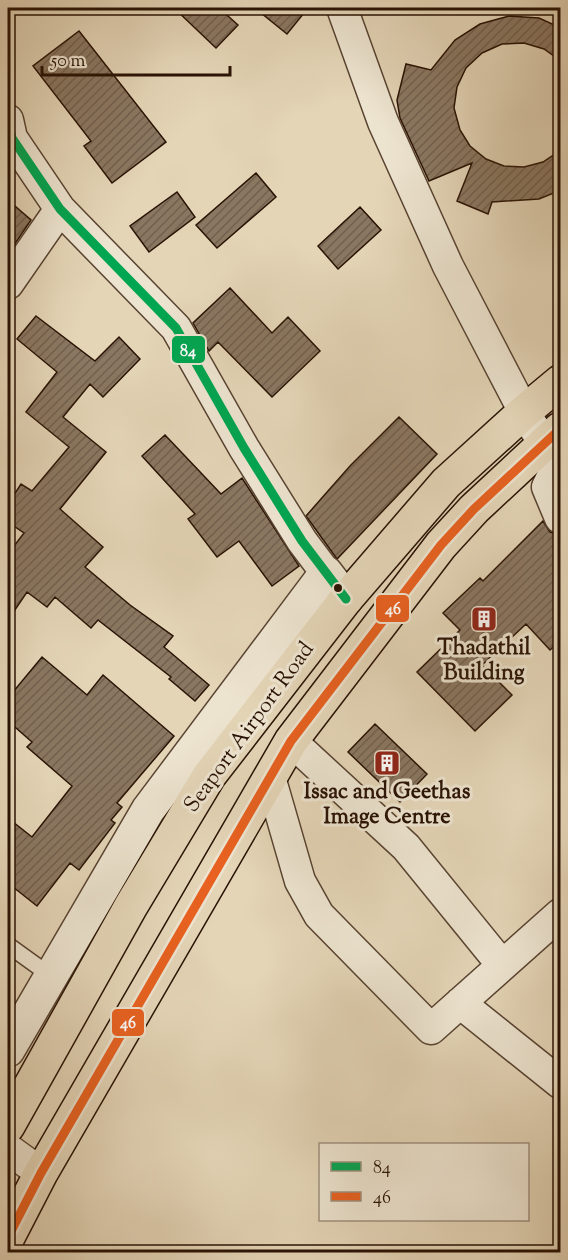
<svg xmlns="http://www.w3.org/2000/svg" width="568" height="1260" viewBox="0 0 568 1260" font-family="'Sorts Mill Goudy',serif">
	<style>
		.building { fill: url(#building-hatch); stroke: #291204; stroke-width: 1.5 }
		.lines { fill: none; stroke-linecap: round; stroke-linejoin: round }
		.service-casing { stroke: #584331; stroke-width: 18 }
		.minor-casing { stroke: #584331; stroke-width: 33 }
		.tertiary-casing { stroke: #584331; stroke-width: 36 }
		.primary-casing { stroke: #291204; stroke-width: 36 }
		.service { stroke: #ede4d0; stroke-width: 15 }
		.minor { stroke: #ede4d0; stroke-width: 30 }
		.tertiary { stroke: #ede4d0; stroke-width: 33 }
		.primary { stroke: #e4d5b7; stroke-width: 33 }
		.bus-1-casing { stroke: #ede4d0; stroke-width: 14 }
		.bus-2-casing { stroke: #ede4d0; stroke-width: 14 }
		.bus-1 { stroke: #00a651; stroke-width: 9 }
		.bus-2 { stroke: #e86120; stroke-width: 9 }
		.bus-dot { fill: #291204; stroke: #ede4d0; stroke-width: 2 }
		.labels { text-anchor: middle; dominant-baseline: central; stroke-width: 6; stroke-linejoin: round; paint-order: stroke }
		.poi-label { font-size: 22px; font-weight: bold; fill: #291204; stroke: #ede4d0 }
		.street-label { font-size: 22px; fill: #291204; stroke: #ede4d0 }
		.line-badge { stroke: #ede4d0; stroke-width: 2 }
		.badge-label { font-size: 16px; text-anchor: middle; font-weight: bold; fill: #fff }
	</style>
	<defs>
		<pattern id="building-hatch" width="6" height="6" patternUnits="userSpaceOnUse" patternTransform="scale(1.5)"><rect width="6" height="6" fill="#8a7761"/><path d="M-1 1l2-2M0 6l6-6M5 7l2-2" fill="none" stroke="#71604e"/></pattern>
	</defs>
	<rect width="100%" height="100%" fill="#e4d5b7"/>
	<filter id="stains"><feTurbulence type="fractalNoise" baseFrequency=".00333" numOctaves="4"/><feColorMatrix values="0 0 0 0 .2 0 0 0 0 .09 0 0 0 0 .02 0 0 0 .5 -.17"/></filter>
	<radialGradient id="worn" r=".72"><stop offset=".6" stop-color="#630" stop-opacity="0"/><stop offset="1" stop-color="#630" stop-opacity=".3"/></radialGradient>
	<!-- building -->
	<path class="building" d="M174,8H219L238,25L216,48Z
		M255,8H308L287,34Z
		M509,16L539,18L561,28V61L544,49L524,43L502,44L482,53L466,68L457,87L454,108L460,130L470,146L486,159L504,166L524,167L543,162L561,150V190L539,199L492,202L488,214L457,201L472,163L429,181L400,118L397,100L406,64L431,70L455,40L480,24Z
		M79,31L166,142L112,183L84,146L91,141L33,66Z
		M256,173L276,197L217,248L196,225Z
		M177,192L195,217L149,252L130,226Z
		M8,200L31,220L8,254Z
		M360,207L381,230L338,269L318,246Z
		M230,288L272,333L288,317L320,351L272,397L218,342L209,351L193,323Z
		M36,316L95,361L119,337L140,359L103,397L90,384L63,417L106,452L60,509L103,547L85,567L130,605L173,636L164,647L209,685L195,701L169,679L171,677L98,620L91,628L55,597L47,607L27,592L8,620V554L24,533L8,522V504L21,484L32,491L69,447L26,412L57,372L17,339Z
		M399,417L437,454L337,559L306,516L350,466Z
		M165,435L221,494L242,478L299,566L272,586L239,541L217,557L188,519L195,514L142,456Z
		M543,521L550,532L561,535V640L550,650L526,624L482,665L512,695L475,731L417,672L460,630L443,613L480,578L483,581Z
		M42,657L87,695L103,675L174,736L117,803L122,807L111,820L115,823L79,870L70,863L37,906L8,883V818L32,837L72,786L27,747L32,742L8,721V698Z
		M375,724L427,774L400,802L348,752Z"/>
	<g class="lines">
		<defs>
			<path id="service" d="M8,945L51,976"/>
			<path id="minor" d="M342,8L383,122L448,266L524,412L543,442
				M8,120L12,138L60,209L176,328L244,448L302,541L326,573
				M8,284L60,209
				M560,460L547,487L560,518
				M291,741L406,847L502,965
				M270,777L300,881L319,915L431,1029L560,914
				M460,1003L560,1083
				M8,1149L41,1173"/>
			<path id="tertiary" d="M8,1050L148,810L326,573L346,599"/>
			<path id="primary" d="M8,1126L131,906L209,776L346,599L446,483L524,412L560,382
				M8,1237L41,1173L291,741L441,545L474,509L560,429"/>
		</defs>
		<!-- service casing -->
		<use href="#service" class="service-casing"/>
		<!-- minor casing -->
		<use href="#minor" class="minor-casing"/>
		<!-- tertiary casing -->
		<use href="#tertiary" class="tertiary-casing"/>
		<!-- primary casing -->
		<use href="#primary" class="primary-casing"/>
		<!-- service -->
		<use href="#service" class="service"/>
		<!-- minor -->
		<use href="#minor" class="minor"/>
		<!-- tertiary -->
		<use href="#tertiary" class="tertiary"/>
		<!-- primary -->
		<use href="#primary" class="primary"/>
		<defs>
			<path id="bus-1" d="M8,120L12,138L60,209L176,328L244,448L302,541L346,599"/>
			<path id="bus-2" d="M8,1237L41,1173L291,741L441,545L474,509L560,429"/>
		</defs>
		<!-- bus-1 casing -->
		<use href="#bus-1" class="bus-1-casing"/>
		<!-- bus-2 casing -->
		<use href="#bus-2" class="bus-2-casing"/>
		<!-- bus-1 -->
		<use href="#bus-1" class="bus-1"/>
		<!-- bus-2 -->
		<use href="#bus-2" class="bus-2"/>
	</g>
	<!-- icons -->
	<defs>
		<symbol id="building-square" viewBox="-11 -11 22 22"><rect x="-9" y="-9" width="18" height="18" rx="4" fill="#8f2418" stroke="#ede4d0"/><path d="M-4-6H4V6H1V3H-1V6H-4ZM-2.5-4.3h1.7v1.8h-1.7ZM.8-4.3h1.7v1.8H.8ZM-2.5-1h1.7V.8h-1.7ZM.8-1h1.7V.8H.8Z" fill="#fff"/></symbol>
	</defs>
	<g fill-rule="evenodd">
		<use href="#building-square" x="469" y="604" width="30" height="30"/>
		<use href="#building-square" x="372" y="748" width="30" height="30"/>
	</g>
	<!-- markers -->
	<circle class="bus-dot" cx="338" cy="588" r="5"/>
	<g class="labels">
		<!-- poi labels -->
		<g class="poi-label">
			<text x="484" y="649">Thadathil<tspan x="484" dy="25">Building</tspan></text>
			<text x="387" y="793">Issac and Geethas<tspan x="387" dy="25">Image Centre</tspan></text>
		</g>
		<!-- street labels -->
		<g class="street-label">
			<text transform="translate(250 728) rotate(-54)">Seaport Airport Road</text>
		</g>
	</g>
	<g class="line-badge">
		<rect x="171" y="335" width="35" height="29" rx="6" fill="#00a651"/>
		<rect x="375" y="594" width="35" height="29" rx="6" fill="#e86120"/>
		<rect x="111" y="1008" width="34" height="29" rx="6" fill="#e86120"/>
	</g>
	<g class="badge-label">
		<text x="188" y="356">84</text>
		<text x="393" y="614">46</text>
		<text x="128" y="1028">46</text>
	</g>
	<!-- margin -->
	<rect width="568" height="1260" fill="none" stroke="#e4d5b7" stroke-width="30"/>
	<rect x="9" y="9" width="550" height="1242" fill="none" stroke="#291204" stroke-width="3"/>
	<rect x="15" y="15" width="538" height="1230" fill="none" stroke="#291204" stroke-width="1.5"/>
	<!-- legend -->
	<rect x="319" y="1143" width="210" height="78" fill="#ede4d0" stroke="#9f907e" stroke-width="1.5"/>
	<rect x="331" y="1162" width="30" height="9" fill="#00a651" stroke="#9f907e" stroke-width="1.5"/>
	<text x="373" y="1173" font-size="18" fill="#291204">84</text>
	<rect x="331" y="1192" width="30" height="9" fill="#e86120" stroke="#9f907e" stroke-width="1.5"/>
	<text x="373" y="1203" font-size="18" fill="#291204">46</text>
	<!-- scale -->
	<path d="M42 66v9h188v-9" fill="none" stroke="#291204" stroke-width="3"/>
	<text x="51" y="66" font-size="18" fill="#291204" stroke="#ede4d0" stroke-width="4.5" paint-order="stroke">50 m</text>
	<rect width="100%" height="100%" filter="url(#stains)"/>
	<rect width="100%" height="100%" fill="url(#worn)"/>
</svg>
